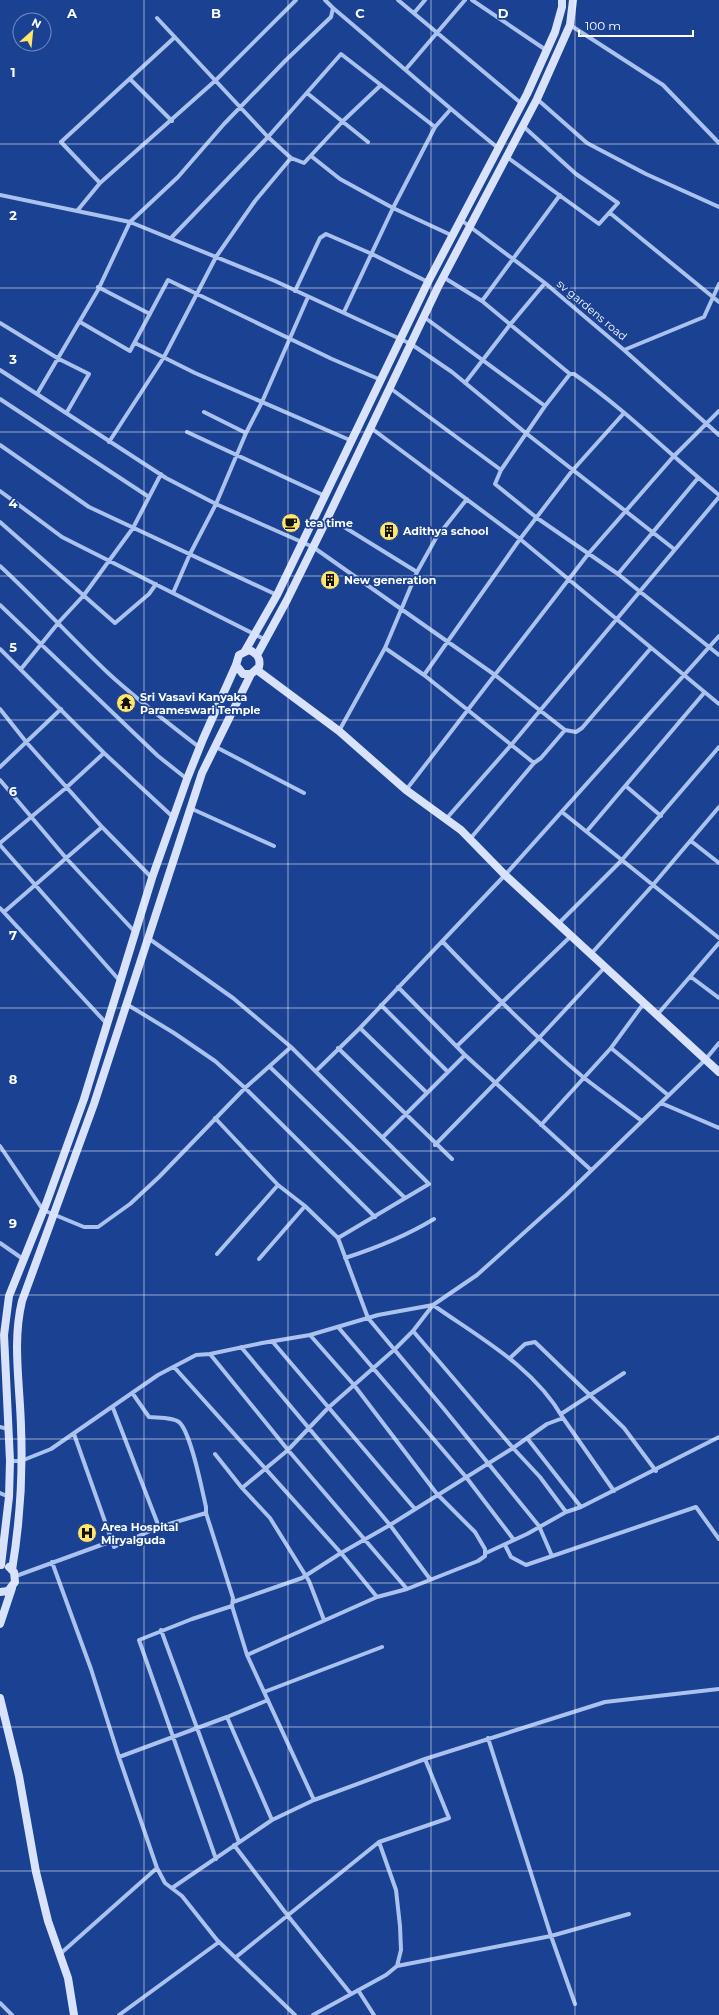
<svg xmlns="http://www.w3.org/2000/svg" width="719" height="2015" viewBox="0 0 719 2015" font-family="Montserrat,sans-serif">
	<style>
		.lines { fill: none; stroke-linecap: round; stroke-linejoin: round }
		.street { stroke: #abc2ef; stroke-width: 4 }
		.secondary { stroke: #d8e3fb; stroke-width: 8 }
		.grid { fill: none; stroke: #fff; stroke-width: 1; stroke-opacity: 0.55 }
		.labels { text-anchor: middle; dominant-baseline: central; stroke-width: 3.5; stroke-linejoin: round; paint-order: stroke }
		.street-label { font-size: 11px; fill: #fff; stroke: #1b4192 }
		.poi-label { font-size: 11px; font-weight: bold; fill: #fff; stroke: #1b4192; text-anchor: start }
		.grid-label { font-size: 13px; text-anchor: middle; font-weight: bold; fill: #fff; stroke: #1b4192; stroke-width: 3.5; stroke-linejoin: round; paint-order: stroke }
	</style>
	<rect width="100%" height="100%" fill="#1b4192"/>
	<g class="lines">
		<!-- street -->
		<path class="street" d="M398,0L522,104
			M472,0L546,50
			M333,8C388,54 442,103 498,148
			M414,13L425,0
			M157,18L268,137L291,158L304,163L343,121L381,85
			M570,25L663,85L719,143
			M406,69L465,0
			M130,79L172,121
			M307,93L368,142
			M537,99L587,143L646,174L719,207
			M311,156L340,179L393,208L451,235
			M507,157L599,224L618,203L576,174L523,126
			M100,183L61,142L175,37
			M0,195L130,222L275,281L411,344L452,372L527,434L674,549
			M77,211L100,183L216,80L296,0
			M610,213L719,302
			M461,220L545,283L624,350L719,435
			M171,238L268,137L341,54L435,127
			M443,277L482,301L570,374H574C626,410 670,455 719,495
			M98,287L150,314
			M295,291L320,238L326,234L372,254L428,282
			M482,301L560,195
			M344,312L393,208L435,127L450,110
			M424,317L545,406
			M80,322L130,351L168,280L332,359L381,380
			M0,323L59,359L89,374L67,412
			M135,343L195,373L352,441
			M624,350L704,317L719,284
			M0,370L166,478L216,504L313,547L495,675L565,730L576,732L582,728L651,648
			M570,374L545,406L501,470L495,484L537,518L618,574L719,655
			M465,383L509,326L545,283
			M390,388L501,470
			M37,394L98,290L130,222L178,177L224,124L286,60L331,17L333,8L325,0
			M0,399L149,497
			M204,412L246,433
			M371,428L520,539L719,704
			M187,432L325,496
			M109,442L164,357L216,257L255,201L291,158
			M0,445L89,507L277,595
			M0,491L62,537L264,639
			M328,517L417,572
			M0,522L115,623L149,594L156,584
			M0,566C37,600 70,637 107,672C136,699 168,723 199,747
			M618,574L698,478
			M173,593L190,554L216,504L246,433L262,402L308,297
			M0,605L158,756L187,779
			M385,648L424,675L534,763
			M0,649L104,753L173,817
			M21,669L59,622L84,595L133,528L161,474
			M424,675L520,539L572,471L624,413
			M0,709L27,743L102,827L152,878
			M339,731L385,648L417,572L436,538L467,499
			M214,746L304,793
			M0,767L61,709
			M0,780L66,858L135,932
			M627,787L661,816
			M406,790L589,553L673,457L719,411
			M190,808L274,846
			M562,812L719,938
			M446,819L512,744L719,497
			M587,831L704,693
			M470,839L534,763L541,758L565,730
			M691,841L719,863
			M0,843L67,787L104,753
			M0,845L120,981
			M0,908L107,1024
			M4,912L102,827
			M558,924L621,861L719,747
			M148,938L233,998L291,1047L429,1184L338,1238
			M443,942C488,989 533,1035 583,1077C602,1092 622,1106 642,1121
			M591,954L652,886L719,807
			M691,977L719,998
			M398,987L465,1055L591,1170
			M128,1005L174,1033L215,1061L245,1088L375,1217
			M381,1005L448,1072
			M657,1015L719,943
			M457,1046L571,936
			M338,1048L452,1159
			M611,1048L668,1095
			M270,1067L405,1198
			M316,1071L360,1028
			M427,1093L360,1028L505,875L719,636
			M661,1103L719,1128
			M215,1118L278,1185L305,1206L338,1238L368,1318L444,1409L539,1526L552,1556
			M541,1125L611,1048L644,1003
			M383,1137L465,1055
			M435,1145L539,1038L605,967
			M0,1146L43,1210L84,1227H98L130,1204L159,1177L245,1088L291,1047
			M0,1243L23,1259
			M217,1254L278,1185
			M345,1258C376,1248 406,1236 434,1219
			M259,1259L305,1206
			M338,1327L466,1477L514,1540
			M413,1331L513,1448L540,1477L566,1512
			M310,1335L354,1385L437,1494L475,1532L485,1549V1556L478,1561L407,1589L377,1597
			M272,1341L415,1509
			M241,1347L390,1525L430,1579
			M210,1354L288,1450L407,1589
			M510,1358L525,1344L535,1342L624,1428L656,1471
			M174,1367L341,1553L302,1578L233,1602
			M133,1394L149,1417C158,1418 172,1417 179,1422C191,1432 202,1490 206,1507V1513L233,1598L232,1606L247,1655
			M113,1408L159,1527
			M561,1414L624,1373
			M563,1418L614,1491
			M0,1427L8,1429
			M74,1434L114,1547L159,1527L206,1513
			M527,1438L581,1507
			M215,1454L242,1488L270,1518L309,1581L324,1620
			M10,1461H21L51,1449L158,1375L196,1355L210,1354L262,1343L310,1335L378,1315L433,1305L477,1275L566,1195L705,1060L719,1043
			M242,1488L288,1450L328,1408L395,1349L413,1331L433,1305C480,1338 534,1367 563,1418L547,1424L513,1448L390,1525L341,1553L377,1597L247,1655L314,1800L425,1759L449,1818L379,1842L396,1890L400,1926L401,1950L397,1966L386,1975L313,2015
			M0,1493L9,1497
			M505,1545L511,1557L526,1565L696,1507L719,1539
			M486,1553L527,1534L566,1512L581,1507L719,1437
			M52,1562L91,1669L119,1757L157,1868L165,1883L182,1896L217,1940L295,2015
			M16,1576L112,1541
			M161,1630L239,1842
			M264,1692L382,1647
			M227,1717L272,1820
			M488,1738L551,1936L575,2004
			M119,1757L227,1717L268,1700
			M425,1759L605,1702L719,1689
			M234,1845L288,1916L351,1994
			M216,1859L139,1640L192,1619L232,1606
			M172,1888L272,1820L314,1800
			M60,1954L157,1868
			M236,1957L379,1842
			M397,1966L551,1936L629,1914
			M358,1990L374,2015
			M0,2003L12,2015
			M119,2015L219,1942"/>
		<!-- secondary -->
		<path class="secondary" d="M245,651L277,595L428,282L527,94L555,32L562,7V0
			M257,655L287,600L328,517L438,287L537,99L570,25L573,0
			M257,670L339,731L406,790L461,830L505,875L719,1072
			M1,1565L9,1497L10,1461L4,1335L9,1296L46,1204L84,1099L152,878L187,779L203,739L236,665L239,655L249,650C257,653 261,659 259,667L251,674H243L236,665
			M12,1570C20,1522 23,1475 21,1427C20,1385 12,1342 22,1301L94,1104L202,773L251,674
			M0,1592L8,1591L15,1582L14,1572L9,1567
			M0,1624L12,1588
			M0,1698L19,1776L36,1872L48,1921L68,1978L74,2015"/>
	</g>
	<!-- grid -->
	<path class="grid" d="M144,0V2015M288,0V2015M431,0V2015M575,0V2015M0,144H719M0,288H719M0,432H719M0,576H719M0,720H719M0,864H719M0,1008H719M0,1151H719M0,1295H719M0,1439H719M0,1583H719M0,1727H719M0,1871H719"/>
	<!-- icons -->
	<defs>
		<symbol id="cafe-disc" viewBox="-11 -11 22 22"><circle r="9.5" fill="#ffe568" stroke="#1b4192"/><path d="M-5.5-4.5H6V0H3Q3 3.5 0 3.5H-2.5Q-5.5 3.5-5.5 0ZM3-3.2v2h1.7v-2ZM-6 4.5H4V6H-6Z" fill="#111"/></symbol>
		<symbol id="building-disc" viewBox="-11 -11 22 22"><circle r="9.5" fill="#ffe568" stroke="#1b4192"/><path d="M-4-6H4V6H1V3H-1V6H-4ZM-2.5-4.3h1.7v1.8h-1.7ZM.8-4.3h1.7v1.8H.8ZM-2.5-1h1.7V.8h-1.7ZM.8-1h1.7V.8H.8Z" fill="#111"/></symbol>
		<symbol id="temple-disc" viewBox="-11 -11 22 22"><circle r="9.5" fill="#ffe568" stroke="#1b4192"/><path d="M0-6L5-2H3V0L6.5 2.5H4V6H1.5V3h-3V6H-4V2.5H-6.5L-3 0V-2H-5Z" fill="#111"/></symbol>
		<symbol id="hospital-disc" viewBox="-11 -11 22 22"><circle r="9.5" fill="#ffe568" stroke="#1b4192"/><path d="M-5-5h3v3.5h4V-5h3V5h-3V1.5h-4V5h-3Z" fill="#111"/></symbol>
	</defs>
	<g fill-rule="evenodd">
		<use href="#cafe-disc" x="280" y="512" width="22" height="22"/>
		<use href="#building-disc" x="378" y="520" width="22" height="22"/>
		<use href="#building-disc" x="319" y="569" width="22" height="22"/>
		<use href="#temple-disc" x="115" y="692" width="22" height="22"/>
		<use href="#hospital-disc" x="76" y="1522" width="22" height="22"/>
	</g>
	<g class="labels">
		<!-- street labels -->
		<g class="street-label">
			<text transform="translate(592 310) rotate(40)">sv gardens road</text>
		</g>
		<!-- poi labels -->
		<g class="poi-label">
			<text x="305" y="523">tea time</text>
			<text x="403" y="531">Adithya school</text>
			<text x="344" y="580">New generation</text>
			<text x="140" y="697">Sri Vasavi Kanyaka<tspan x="140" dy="13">Parameswari Temple</tspan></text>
			<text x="101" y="1527">Area Hospital<tspan x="101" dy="13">Miryalguda</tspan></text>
		</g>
	</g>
	<g class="grid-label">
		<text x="72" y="18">A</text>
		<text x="216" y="18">B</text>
		<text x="360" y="18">C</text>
		<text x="503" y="18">D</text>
		<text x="13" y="77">1</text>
		<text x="13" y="220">2</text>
		<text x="13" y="364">3</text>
		<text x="13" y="508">4</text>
		<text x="13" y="652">5</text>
		<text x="13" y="796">6</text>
		<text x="13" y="940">7</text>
		<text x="13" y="1084">8</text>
		<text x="13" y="1228">9</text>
	</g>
	<!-- north arrow -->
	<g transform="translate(32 32) rotate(27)"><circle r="19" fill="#1b4192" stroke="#768dbe"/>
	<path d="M0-3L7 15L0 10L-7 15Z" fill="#ffe568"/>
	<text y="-6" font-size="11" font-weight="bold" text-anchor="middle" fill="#ffffff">N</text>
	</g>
	<!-- scale -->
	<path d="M579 30v6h114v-6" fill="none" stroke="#ffffff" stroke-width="2"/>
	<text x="585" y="30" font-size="12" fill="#ffffff" stroke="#1b4192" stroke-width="3" paint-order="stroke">100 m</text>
</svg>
